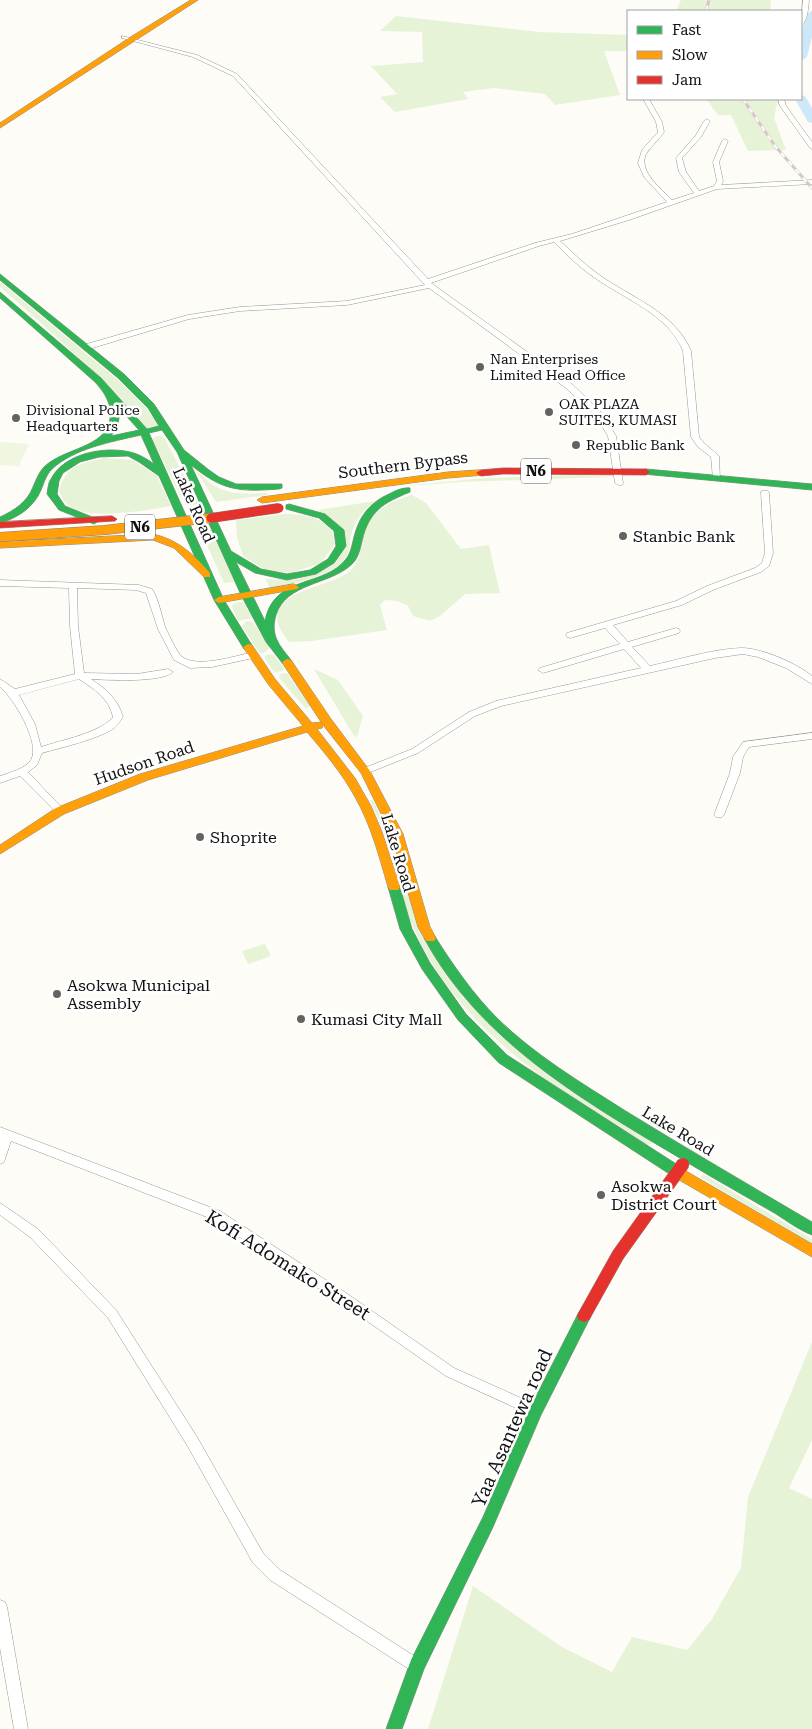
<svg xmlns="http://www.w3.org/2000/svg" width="812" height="1729" viewBox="0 0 812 1729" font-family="'Roboto Serif',serif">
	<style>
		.green { fill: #e7f3d7 }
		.pitch { fill: #f0f6e1 }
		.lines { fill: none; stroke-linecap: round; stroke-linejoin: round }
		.river { fill: #cde8f7; fill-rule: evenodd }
		.street-casing { stroke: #979795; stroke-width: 1 }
		.fast-casing { stroke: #8e8d8b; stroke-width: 1 }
		.slow-casing { stroke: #8e8d8b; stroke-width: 1 }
		.jam-casing { stroke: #8e8d8b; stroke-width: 1 }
		.street { fill: #fffffe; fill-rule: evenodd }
		.fast { fill: #30b455; fill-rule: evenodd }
		.slow { fill: #ff9f0a; fill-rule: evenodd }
		.jam { fill: #e5322d; fill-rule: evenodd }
		.rail-casing { stroke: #d9c6c7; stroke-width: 3 }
		.rail { stroke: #fff; stroke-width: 2; stroke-dasharray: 5.5; stroke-linecap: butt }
		.slow-bridge-casing { stroke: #858482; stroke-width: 10; stroke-linecap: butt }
		.jam-bridge-casing { stroke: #858482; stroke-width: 10; stroke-linecap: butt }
		.slow-bridge { stroke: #ff9f0a; stroke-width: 9 }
		.jam-bridge { stroke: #e5322d; stroke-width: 9 }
		.poi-dot { fill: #646362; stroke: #fff; stroke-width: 2 }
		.labels { text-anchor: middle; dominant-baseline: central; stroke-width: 5; stroke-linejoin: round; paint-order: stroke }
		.far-poi-label { font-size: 14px; fill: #111; stroke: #fff; text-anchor: start }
		.shield { fill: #fff; stroke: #585858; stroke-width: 1 }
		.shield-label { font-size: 15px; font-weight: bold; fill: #111 }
		.street-label { font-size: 16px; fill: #111; stroke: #fff }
		.poi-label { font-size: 16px; fill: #111; stroke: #fff; text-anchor: start }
		.near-street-label { font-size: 19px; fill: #111; stroke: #fff }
	</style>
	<rect width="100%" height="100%" fill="#fdfcf7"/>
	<!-- green -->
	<path class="green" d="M681,0H771L770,11H676Z
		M396,16L539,32L628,35V51H604L620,95L555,105L545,94L494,88L463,92L468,99L395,112L380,97L397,94L371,66L423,62L422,32L380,31Z
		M706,99H778L774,118L786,150L748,151L731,115H718Z
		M0,282L119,381L139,400L160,426L146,430C102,377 52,332 0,287Z
		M156,436H161L165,439L199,504L185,505L152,439Z
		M104,458L133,460L157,476L171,506C147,510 81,523 65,502C62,499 61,495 59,491C66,465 80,464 104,458Z
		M195,469C201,474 207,481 213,485C229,495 248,494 266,493L268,495L216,502Z
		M576,475L610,477L460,482L390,487L485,478Z
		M412,495L426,503L461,549L489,545L500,593L465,594L440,616L430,621L413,616L408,606L397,601L385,600L380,605L387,630L312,641L289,642C282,633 275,624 278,611C285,589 332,586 350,571C363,558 360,545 365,529C371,509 394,501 412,495Z
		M375,501C363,510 355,520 351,535C350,542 350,549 347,555C337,577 291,583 270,589L266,579L294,580L345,547L318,510Z
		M284,514C299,514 320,516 330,529C333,533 334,540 335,544L321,563L291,573L266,570L243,556L237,538L236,520Z
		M211,524L234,582L224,583L205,541L196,526Z
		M241,602L244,603L252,618L238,621L232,606L233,604Z
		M246,621L253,622L270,648L262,654L258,651L242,626Z
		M268,654L274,655L284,668L283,671L274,672L264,657Z
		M314,669L338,680L363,716L357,737L354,736Z
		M287,673L310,706L309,707L305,708L279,678L280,674Z
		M370,800H373L463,998L653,1143L647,1145C555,1088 454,1028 411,922C401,895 396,866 386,839C382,826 375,813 370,800Z
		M265,944L271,956L248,964L242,951Z
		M703,1174L812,1239V1245L700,1177Z
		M812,1342V1440L789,1488L812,1499V1729H428L473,1586L562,1647L612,1672L632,1637L687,1650L712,1619L741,1568L748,1497Z"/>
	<!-- pitch -->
	<path class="pitch" d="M0,442L29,444L19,466L0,465Z"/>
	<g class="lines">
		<!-- river -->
		<path class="river" d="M812,11V37L807,57L801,61V35L806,14Z
			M801,95L805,96L812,108V123L808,122L795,99H801Z"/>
		<defs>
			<path id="street" d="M803,0H809C808,9 808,20 801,26Z
				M122,36L197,55L237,74L428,279L535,243L572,234L667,202L644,177L638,163L642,150L658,132L656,122L643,99H649L662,122L664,132C659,140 651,146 646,154C638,172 662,189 672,200L694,193L679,172L676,158L696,135L704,121L707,119L710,121L701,137L682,158L686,172L699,191L714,186L717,181L713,162L722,141L725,139L728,141L719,162L723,181L721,185L812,180V184L717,189L629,220L560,241C572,252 584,264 598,274C631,298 674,311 691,351L699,437L704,443L719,456L720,480H717L713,478L711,457L698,447L691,437L683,351C668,314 626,300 595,278C580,268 567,255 554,242L539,246L431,283L572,384L601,412L616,436L623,483L622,485H619L615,483L608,436L595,415L566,388L429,288L347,305L240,311L189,319L89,349H83V345L188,315L240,307L347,301L425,285L233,76L193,57L122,38Z
				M778,99H784L786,106L812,142V149L810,148L780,106Z
				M762,491H768L769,493L773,553L769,566L761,572L713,590L682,605L613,625L628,642L676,628L679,629L680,631L679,633L632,647L650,666C677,660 713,649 741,648C762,648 796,663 812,676V684L786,668L758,657L743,654L715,658L501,706L475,716L418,753L368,773H362L360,771L362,769L412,749L469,712L496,701L641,668L624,649L543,673L538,670L540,668L620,644L605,628L570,638L567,637L566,635L567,633L676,601L707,586L755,568L762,563L765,553L761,493Z
				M0,580L139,585L152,589C160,602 161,616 166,629C169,635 177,652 181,656C196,669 235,656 253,652L257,655L253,658L212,667L190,668L174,660L158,629L146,593L136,590L77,588L78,626L84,673L137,674L168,669L173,672C161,683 108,680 91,679C106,689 118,699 123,717C120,721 117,726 113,729C95,740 63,747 42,753L37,765L28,772L63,809L65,811L63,813H57L20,776L0,783V776C9,773 25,769 31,760C41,743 13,697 0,687V679L15,689L75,674L70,626L69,588L0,586ZM79,679C94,689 109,698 113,717C100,733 62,740 41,747L35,724L19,695Z
				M812,733V739L749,747L743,757L740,773L724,815L722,817H716L714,815L730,773L733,757L743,742Z
				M0,1127L220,1211L349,1295L454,1368L541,1407L542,1411L541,1415L536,1417L531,1415L446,1376L341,1303L212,1219L11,1141L4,1162L0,1164Z
				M0,1203L38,1229L116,1310L197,1437L263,1553L280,1570L422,1661L424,1666L422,1671L417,1673L412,1671L270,1580L253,1563L187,1445L108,1318L30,1237L0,1215Z
				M0,1600L5,1602L7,1607L28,1729H14L0,1648Z"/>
			<path id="fast" d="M0,274L124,374L154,404L184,450L209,470L219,477L236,484H282V488L279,489C239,492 223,491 191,465L231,551L261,569L287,574L310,570L328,559L336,546L334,531L319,518L286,509V505L289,504L325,514L344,530L346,546L334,563L316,574L287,580L255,573L236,562L265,621C274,574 324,588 346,559C351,553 352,544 354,537C359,517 369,503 389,494C395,491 403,487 410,488V492C383,503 369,511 362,541C360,550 358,559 351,565C329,585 286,583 276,615C270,635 279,645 291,660L292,662L291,664H283L266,642L241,595L177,452L162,430L149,433L224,600L253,647L252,649H244L214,600L159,476L139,462L128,456L99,457L80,462L63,473L59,481L57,494L65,506L97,519L99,521L94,524L59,510L47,494C48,489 48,483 51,479C64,453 105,446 130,452C139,454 147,459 154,464L141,435C111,442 75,448 52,469C46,475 44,483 41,490C34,507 18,518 0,523V517C15,510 27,502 33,487C36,480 39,472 44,467C63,448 106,448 110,419C112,404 105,393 95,382L0,298V292L101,378L147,429L159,426L148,408L118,378L0,280ZM118,407L139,430L111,436C118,427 121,419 118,407Z
				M646,469L812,484V490L643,474L642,472Z
				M394,883L398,884L400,887L412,929L430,963L466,1014L507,1055L684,1169L686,1173L684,1177L679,1179L674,1177L499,1063L458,1020L422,969L400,929L388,887L390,884Z
				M430,934L434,935C453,965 473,994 498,1019C535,1055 580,1082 624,1110C686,1148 749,1185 812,1222V1235C799,1230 787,1221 776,1214C754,1201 732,1189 710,1176C604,1112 485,1051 424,938L426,935Z
				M584,1310L589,1312L591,1316L541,1415L493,1527L424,1669L402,1729H386L411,1660L483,1517L531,1406L579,1312Z"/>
			<path id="slow" d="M191,0H198L0,128V123L129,38Z
				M481,470L486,473L484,475L448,478L262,503L257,500L262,497L448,472Z
				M153,534C179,540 193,554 210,573V577H204L174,548L153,540L0,548V542Z
				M294,584L299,587L297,589L219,603L214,600L219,597Z
				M248,644L252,645L275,679L312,723L322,722L323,725L322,728L317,729L355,778L371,806L382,832L400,887L398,890H390L388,887C379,856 371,825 355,797C342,773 324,752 307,732L148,780L64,814L0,854V845L56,808L140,774L303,726L268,684L243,647Z
				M287,659L291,660L331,719L370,771L403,834L430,927L436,938L434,941H426L418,927L391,834L361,773L323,725L283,664L282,662Z
				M679,1167L812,1244V1257L674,1177L672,1173L674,1169Z"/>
			<path id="jam" d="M503,468L646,469L650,472L646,475L503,474L481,476L476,473L481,470Z
				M112,516L117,519L115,521L0,528V522Z
				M683,1158L688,1160L689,1164L688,1168L623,1259L589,1320L584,1322L579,1320L577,1316L579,1312L613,1251L678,1160Z"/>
		</defs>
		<!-- street casing -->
		<use href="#street" class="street-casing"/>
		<!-- fast casing -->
		<use href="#fast" class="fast-casing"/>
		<!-- slow casing -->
		<use href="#slow" class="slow-casing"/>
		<!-- jam casing -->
		<use href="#jam" class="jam-casing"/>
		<!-- street -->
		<use href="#street" class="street"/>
		<!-- fast -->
		<use href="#fast" class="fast"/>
		<!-- slow -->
		<use href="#slow" class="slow"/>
		<!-- jam -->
		<use href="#jam" class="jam"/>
		<defs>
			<path id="rail" d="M706,11L709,0
				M743,99L775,146L812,188"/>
		</defs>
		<!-- rail casing -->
		<use href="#rail" class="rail-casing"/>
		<!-- rail -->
		<use href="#rail" class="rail"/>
		<defs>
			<path id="slow-bridge" d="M0,537L105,530L211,518"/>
			<path id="jam-bridge" d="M211,518L279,508"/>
		</defs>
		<!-- slow-bridge casing -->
		<use href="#slow-bridge" class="slow-bridge-casing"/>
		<!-- jam-bridge casing -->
		<use href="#jam-bridge" class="jam-bridge-casing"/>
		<!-- slow-bridge -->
		<use href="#slow-bridge" class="slow-bridge"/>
		<!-- jam-bridge -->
		<use href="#jam-bridge" class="jam-bridge"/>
	</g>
	<!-- markers -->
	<g class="poi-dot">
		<circle cx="480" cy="367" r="5"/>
		<circle cx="549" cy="412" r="5"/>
		<circle cx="16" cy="418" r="5"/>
		<circle cx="576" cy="445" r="5"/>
		<circle cx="623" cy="536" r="5"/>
		<circle cx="200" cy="837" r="5"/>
		<circle cx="57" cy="994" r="5"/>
		<circle cx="301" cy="1019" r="5"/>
		<circle cx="601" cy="1195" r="5"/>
	</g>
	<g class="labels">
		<!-- far-poi labels -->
		<g class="far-poi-label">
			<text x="490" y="359">Nan Enterprises<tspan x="490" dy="16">Limited Head Office</tspan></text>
			<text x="559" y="404">OAK PLAZA<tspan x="559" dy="16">SUITES, KUMASI</tspan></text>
			<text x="26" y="410">Divisional Police<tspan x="26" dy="16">Headquarters</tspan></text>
			<text x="586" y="445">Republic Bank</text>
		</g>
		<!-- shield labels -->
		<g class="shield">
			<rect x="521" y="458.5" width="30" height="25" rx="4"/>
			<rect x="125" y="514.5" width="30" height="25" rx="4"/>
		</g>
		<g class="shield-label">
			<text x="536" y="471">N6</text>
			<text x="140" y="527">N6</text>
		</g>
		<!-- street labels -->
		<g class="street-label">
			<text transform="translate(403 465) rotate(-7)">Southern Bypass</text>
			<text transform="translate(194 505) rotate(66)">Lake Road</text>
			<text transform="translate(144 763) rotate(-19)">Hudson Road</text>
			<text transform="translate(398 853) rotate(73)">Lake Road</text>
			<text transform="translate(678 1131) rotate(31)">Lake Road</text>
		</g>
		<!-- poi labels -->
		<g class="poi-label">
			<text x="633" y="536">Stanbic Bank</text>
			<text x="210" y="837">Shoprite</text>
			<text x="67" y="985">Asokwa Municipal<tspan x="67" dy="18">Assembly</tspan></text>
			<text x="311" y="1019">Kumasi City Mall</text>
			<text x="611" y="1186">Asokwa<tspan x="611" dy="18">District Court</tspan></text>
		</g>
		<!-- near-street labels -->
		<g class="near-street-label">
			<text transform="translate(288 1265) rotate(32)">Kofi Adomako Street</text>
			<text transform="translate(512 1428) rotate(-66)">Yaa Asantewa road</text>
		</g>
	</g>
	<!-- legend -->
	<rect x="627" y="10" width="175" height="90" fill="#ffffff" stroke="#a0a0a0"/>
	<rect x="637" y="26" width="25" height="8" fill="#30b455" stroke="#a0a0a0"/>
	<text x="672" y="35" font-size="15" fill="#111111">Fast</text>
	<rect x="637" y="51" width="25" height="8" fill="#ff9f0a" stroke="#a0a0a0"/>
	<text x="672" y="60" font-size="15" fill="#111111">Slow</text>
	<rect x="637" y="76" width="25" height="8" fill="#e5322d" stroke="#a0a0a0"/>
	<text x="672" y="85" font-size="15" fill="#111111">Jam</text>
</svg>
